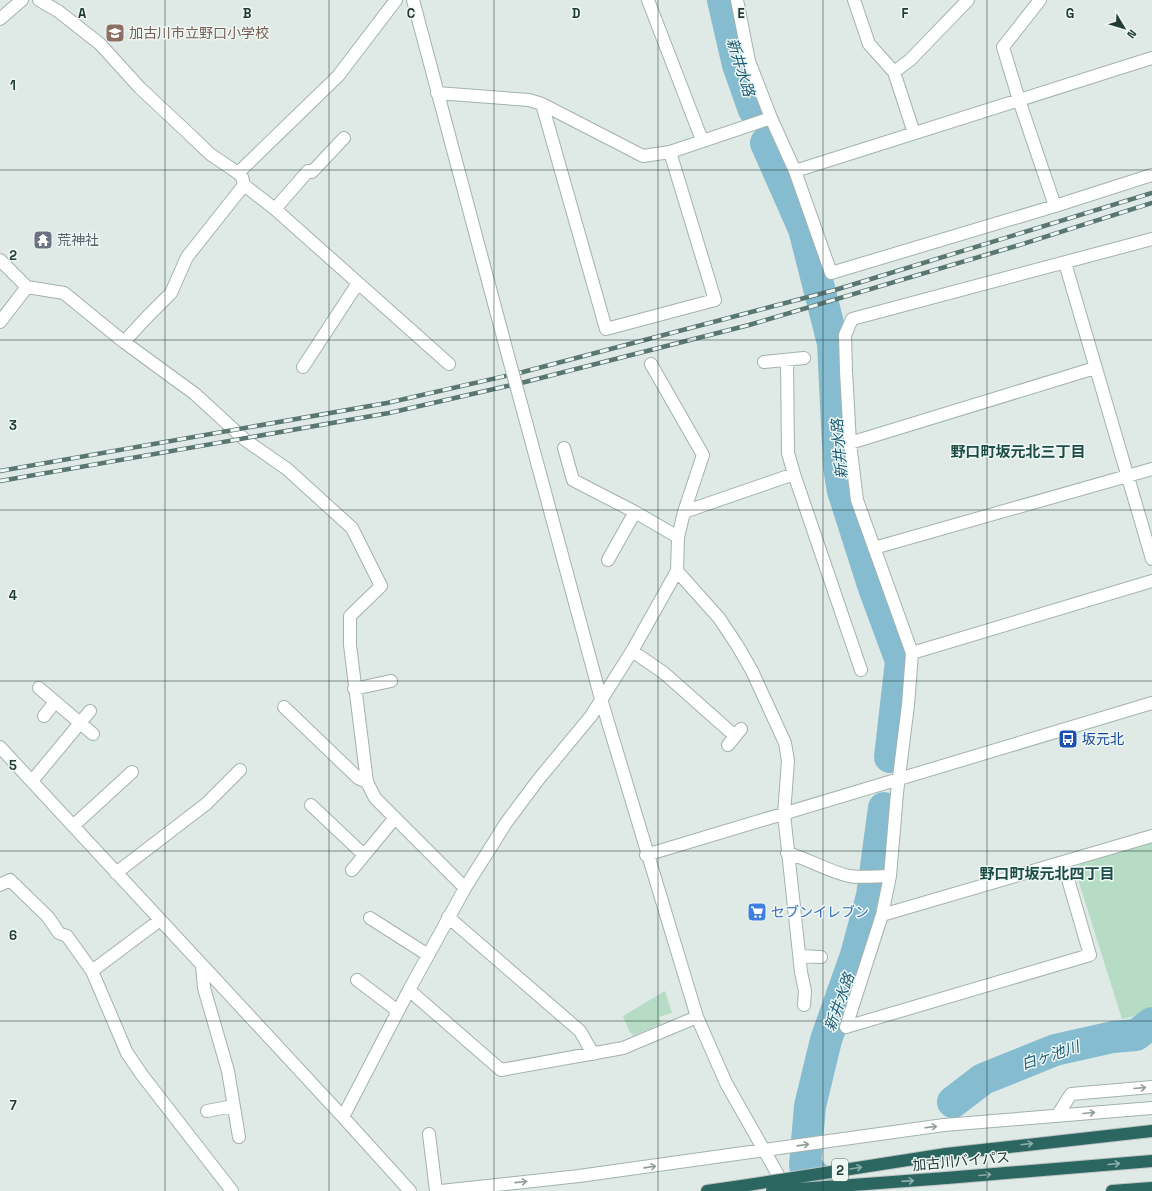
<svg xmlns="http://www.w3.org/2000/svg" width="1152" height="1191" viewBox="0 0 1152 1191" font-family="'Space Grotesk','Noto Sans JP',sans-serif">
	<style>
		.green { fill: #b7dcc5 }
		.lines { fill: none; stroke-linecap: round; stroke-linejoin: round }
		.river { stroke: #86bcd0; stroke-width: 32 }
		.minor-casing { stroke: #a2b2ae; stroke-width: 14 }
		.highway-casing { stroke: #bcc4c3; stroke-width: 14 }
		.minor { stroke: #fff; stroke-width: 12 }
		.highway { stroke: #2c6661; stroke-width: 12 }
		.rail-casing { stroke: #5a7672; stroke-width: 4.5 }
		.rail { stroke: #eff7f4; stroke-width: 3; stroke-dasharray: 9; stroke-linecap: butt }
		.minor-bridge-casing { stroke: #a2b2ae; stroke-width: 14; stroke-linecap: butt }
		.highway-bridge-casing { stroke: #bcc4c3; stroke-width: 14; stroke-linecap: butt }
		.minor-bridge { stroke: #fff; stroke-width: 12 }
		.highway-bridge { stroke: #2c6661; stroke-width: 12 }
		.oneway { stroke: #909c9a }
		.oneway2 { stroke: #8eaeaa }
		.grid { fill: none; stroke: #203a36; stroke-width: 1; stroke-opacity: 0.55 }
		.labels { text-anchor: middle; dominant-baseline: central; stroke-width: 3; stroke-linejoin: round; paint-order: stroke }
		.shield { fill: #eff7f4; stroke: #5e736f; stroke-width: 1 }
		.shield-label { font-size: 13px; font-weight: bold; fill: #203a36 }
		.education-label { font-size: 14px; fill: #785e54; stroke: #eff7f4; text-anchor: start }
		.worship-label { font-size: 14px; fill: #5b616d; stroke: #eff7f4; text-anchor: start }
		.transit-label { font-size: 14px; fill: #164399; stroke: #eff7f4; text-anchor: start }
		.shop-label { font-size: 14px; fill: #366cbe; stroke: #eff7f4; text-anchor: start }
		.street-label { font-size: 14px; fill: #203a36; stroke: #eff7f4 }
		.water-label { font-size: 15px; font-style: italic; fill: #1a5c76; stroke: #eff7f4 }
		.neighbourhood-label { font-size: 15px; font-weight: bold; fill: #1c4c46; stroke: #eff7f4 }
		.grid-label { font-size: 13px; text-anchor: middle; font-weight: bold; fill: #203a36; stroke: #eff7f4; stroke-width: 3; stroke-linejoin: round; paint-order: stroke }
	</style>
	<rect width="100%" height="100%" fill="#dfeae6"/>
	<!-- green -->
	<path class="green" d="M1152,842V1006L1139,1015L1122,1019L1076,873L1080,863Z
		M665,991L672,1013L659,1017L661,1024L633,1036L632,1033H630L623,1016Z"/>
	<g class="lines">
		<!-- river -->
		<path class="river" d="M723,0L738,65L754,110
			M766,143L804,229L833,343L839,467L843,491L874,588L901,661L890,757
			M953,1102L983,1079L1055,1050L1113,1037L1136,1035L1152,1023
			M827,1191L805,1165L810,1106L826,1040L856,955L872,896L884,808"/>
		<defs>
			<path id="minor" d="M39,0L58,11L100,44L140,88L187,132L210,154L238,173L242,177L244,185L275,209L449,364
				M413,0L507,352
				M648,0L702,140
				M737,0L749,61L771,118L795,171L831,273L1055,206L1152,175
				M854,0L869,44L894,72L914,133
				M1040,0L1003,47L1019,100L1055,206
				M0,19L22,0
				M894,72L910,60L968,0
				M437,93L529,100L542,104L643,156L670,152L771,118
				M542,104L606,329L715,300L670,152
				M795,171L1152,58
				M238,173L338,76L396,0
				M275,209L308,171L312,172L344,138
				M0,260L27,287L64,293L124,342L195,394L244,439L287,469L352,528L381,586L350,616V645L367,782L375,798L465,888
				M1065,263L1152,559
				M0,322L27,287
				M124,342L146,318L171,293L187,257L244,185
				M787,360L788,453L794,474
				M764,362L804,358
				M651,364L703,455L684,512
				M303,367L358,283
				M522,407L601,699L697,1017L726,1083L786,1189
				M850,443L1095,368
				M564,448L573,480L635,512L678,537
				M874,548L1152,469
				M608,560L635,512
				M632,651L664,673L735,736
				M912,653L1152,581
				M39,688L93,734
				M354,689L391,681
				M284,707L358,778L367,782
				M44,716L55,702
				M728,745L741,729
				M0,747L343,1117L410,1191
				M32,781L90,711
				M311,805L364,855
				M73,826L132,772
				M787,853C809,859 827,871 849,876C861,878 877,876 890,876
				M646,855L1152,703
				M352,870L394,819
				M116,873L206,804L240,770
				M0,885L10,880L48,917L59,933L67,936L92,971L127,1053L142,1075L232,1191
				M882,915L1152,836
				M448,917L580,1031L593,1054
				M370,918L428,955
				M800,956L821,957
				M202,965L204,988L228,1071L239,1137
				M92,971L160,920
				M357,980L398,1011
				M409,990L501,1070L623,1048L697,1017
				M804,1005L805,991L801,972L784,814L788,761L785,743L752,671L737,645L719,618L677,571L678,537L684,512L794,474L861,670
				M846,1027L882,915L890,876L897,793L908,705L912,653L857,500L850,443L846,371L845,335L852,319L1152,239
				M846,1027L1090,955L1063,862
				M207,1111L233,1106
				M1057,1116L1071,1094L1152,1087
				M343,1117L409,990L465,888L506,823L538,780L591,716L632,651L677,571
				M429,1134L436,1191
				M441,1191L579,1176L944,1125L1152,1108"/>
			<path id="highway" d="M946,1154L1152,1131
				M946,1178L1152,1161
				M707,1191L735,1187
				M1112,1191L1152,1188"/>
		</defs>
		<!-- minor casing -->
		<use href="#minor" class="minor-casing"/>
		<!-- highway casing -->
		<use href="#highway" class="highway-casing"/>
		<!-- minor -->
		<use href="#minor" class="minor"/>
		<!-- highway -->
		<use href="#highway" class="highway"/>
		<defs>
			<path id="rail" d="M0,471L387,403L523,372L835,290L1152,193
				M0,481L389,413L525,382L749,325L1016,246L1152,203"/>
		</defs>
		<!-- rail casing -->
		<use href="#rail" class="rail-casing"/>
		<!-- rail -->
		<use href="#rail" class="rail"/>
		<defs>
			<path id="minor-bridge" d="M507,352L522,407"/>
			<path id="highway-bridge" d="M735,1187L946,1154
				M772,1191L946,1178"/>
		</defs>
		<!-- minor-bridge casing -->
		<use href="#minor-bridge" class="minor-bridge-casing"/>
		<!-- highway-bridge casing -->
		<use href="#highway-bridge" class="highway-bridge-casing"/>
		<!-- minor-bridge -->
		<use href="#minor-bridge" class="minor-bridge"/>
		<!-- highway-bridge -->
		<use href="#highway-bridge" class="highway-bridge"/>
	</g>
	<!-- one-way arrows -->
	<defs><path id="oneway-shaft" d="M-6 0H5M1.5-3L5.5 0L1.5 3" fill="none" stroke-width="1.6" stroke-linecap="round" stroke-linejoin="round"/></defs>
	<g class="oneway">
		<use href="#oneway-shaft" transform="translate(1140 1088) rotate(-5)"/>
		<use href="#oneway-shaft" transform="translate(1089 1113) rotate(-5)"/>
		<use href="#oneway-shaft" transform="translate(931 1127) rotate(-7)"/>
		<use href="#oneway-shaft" transform="translate(803 1145) rotate(-8)"/>
		<use href="#oneway-shaft" transform="translate(650 1167) rotate(-8)"/>
		<use href="#oneway-shaft" transform="translate(521 1182) rotate(-6)"/>
	</g>
	<g class="oneway2">
		<use href="#oneway-shaft" transform="translate(1027 1144) rotate(-7)"/>
		<use href="#oneway-shaft" transform="translate(1114 1164) rotate(-5)"/>
		<use href="#oneway-shaft" transform="translate(856 1168) rotate(-9)"/>
		<use href="#oneway-shaft" transform="translate(985 1175) rotate(-5)"/>
		<use href="#oneway-shaft" transform="translate(908 1181) rotate(-4)"/>
	</g>
	<!-- grid -->
	<path class="grid" d="M165,0V1191M329,0V1191M494,0V1191M658,0V1191M823,0V1191M987,0V1191M0,170H1152M0,340H1152M0,510H1152M0,681H1152M0,851H1152M0,1021H1152"/>
	<!-- icons -->
	<defs>
		<symbol id="school-square" viewBox="-11 -11 22 22"><rect x="-9" y="-9" width="18" height="18" rx="4" fill="#8d6e63" stroke="#eff7f4"/><path d="M0-5L7-2L0 1L-7-2ZM-4 1L0 2.5L4 1V4Q0 6-4 4Z" fill="#fff"/></symbol>
		<symbol id="temple-square" viewBox="-11 -11 22 22"><rect x="-9" y="-9" width="18" height="18" rx="4" fill="#6b7280" stroke="#eff7f4"/><path d="M0-6L5-2H3V0L6.5 2.5H4V6H1.5V3h-3V6H-4V2.5H-6.5L-3 0V-2H-5Z" fill="#fff"/></symbol>
		<symbol id="bus-square" viewBox="-11 -11 22 22"><rect x="-9" y="-9" width="18" height="18" rx="4" fill="#1a4fb4" stroke="#eff7f4"/><path d="M-5-6H5V4H4V6H2V4H-2V6H-4V4H-5ZM-3.5-4V0h7V-4ZM-3.5 1.2v1.5H-2V1.2ZM2 1.2v1.5H3.5V1.2Z" fill="#fff"/></symbol>
		<symbol id="supermarket-square" viewBox="-11 -11 22 22"><rect x="-9" y="-9" width="18" height="18" rx="4" fill="#3f7fe0" stroke="#eff7f4"/><path d="M-6-5.5h2.5l.6 2H6L4.5 2H-2.5L-4.4-4H-6ZM-1.5 3.2a1.3 1.3 0 1 0 .1 0ZM3 3.2a1.3 1.3 0 1 0 .1 0Z" fill="#fff"/></symbol>
	</defs>
	<g fill-rule="evenodd">
		<use href="#school-square" x="104" y="22" width="22" height="22"/>
		<use href="#temple-square" x="32" y="229" width="22" height="22"/>
		<use href="#bus-square" x="1057" y="728" width="22" height="22"/>
		<use href="#supermarket-square" x="746" y="901" width="22" height="22"/>
	</g>
	<g class="labels">
		<!-- shield labels -->
		<rect class="shield" x="832" y="1159" width="16" height="22" rx="3"/>
		<g class="shield-label">
			<text x="840" y="1170">2</text>
		</g>
		<!-- education labels -->
		<g class="education-label">
			<text x="129" y="33">加古川市立野口小学校</text>
		</g>
		<!-- worship labels -->
		<g class="worship-label">
			<text x="57" y="240">荒神社</text>
		</g>
		<!-- transit labels -->
		<g class="transit-label">
			<text x="1082" y="739">坂元北</text>
		</g>
		<!-- shop labels -->
		<g class="shop-label">
			<text x="771" y="912">セブンイレブン</text>
		</g>
		<!-- street labels -->
		<g class="street-label">
			<text transform="translate(961 1161) rotate(-5)">加古川バイパス</text>
		</g>
		<!-- water labels -->
		<g class="water-label">
			<text transform="translate(741 67) rotate(73)">新井水路</text>
			<text transform="translate(839 449) rotate(-95)">新井水路</text>
			<text transform="translate(839 1002) rotate(-70)">新井水路</text>
			<text transform="translate(1050 1055) rotate(-18)">白ヶ池川</text>
		</g>
		<!-- neighbourhood labels -->
		<g class="neighbourhood-label">
			<text x="1018" y="451">野口町坂元北三丁目</text>
			<text x="1047" y="873">野口町坂元北四丁目</text>
		</g>
	</g>
	<g class="grid-label">
		<text x="82" y="18">A</text>
		<text x="247" y="18">B</text>
		<text x="411" y="18">C</text>
		<text x="576" y="18">D</text>
		<text x="741" y="18">E</text>
		<text x="905" y="18">F</text>
		<text x="1070" y="18">G</text>
		<text x="13" y="90">1</text>
		<text x="13" y="260">2</text>
		<text x="13" y="430">3</text>
		<text x="13" y="600">4</text>
		<text x="13" y="770">5</text>
		<text x="13" y="940">6</text>
		<text x="13" y="1110">7</text>
	</g>
	<!-- north arrow -->
	<g transform="translate(1124 28) rotate(128)" stroke="#eff7f4" stroke-width="3" paint-order="stroke">
	<path d="M0-3L7 15L0 10L-7 15Z" fill="#203a36"/>
	<text y="-6" font-size="11" font-weight="bold" text-anchor="middle" fill="#203a36">N</text>
	</g>
</svg>
